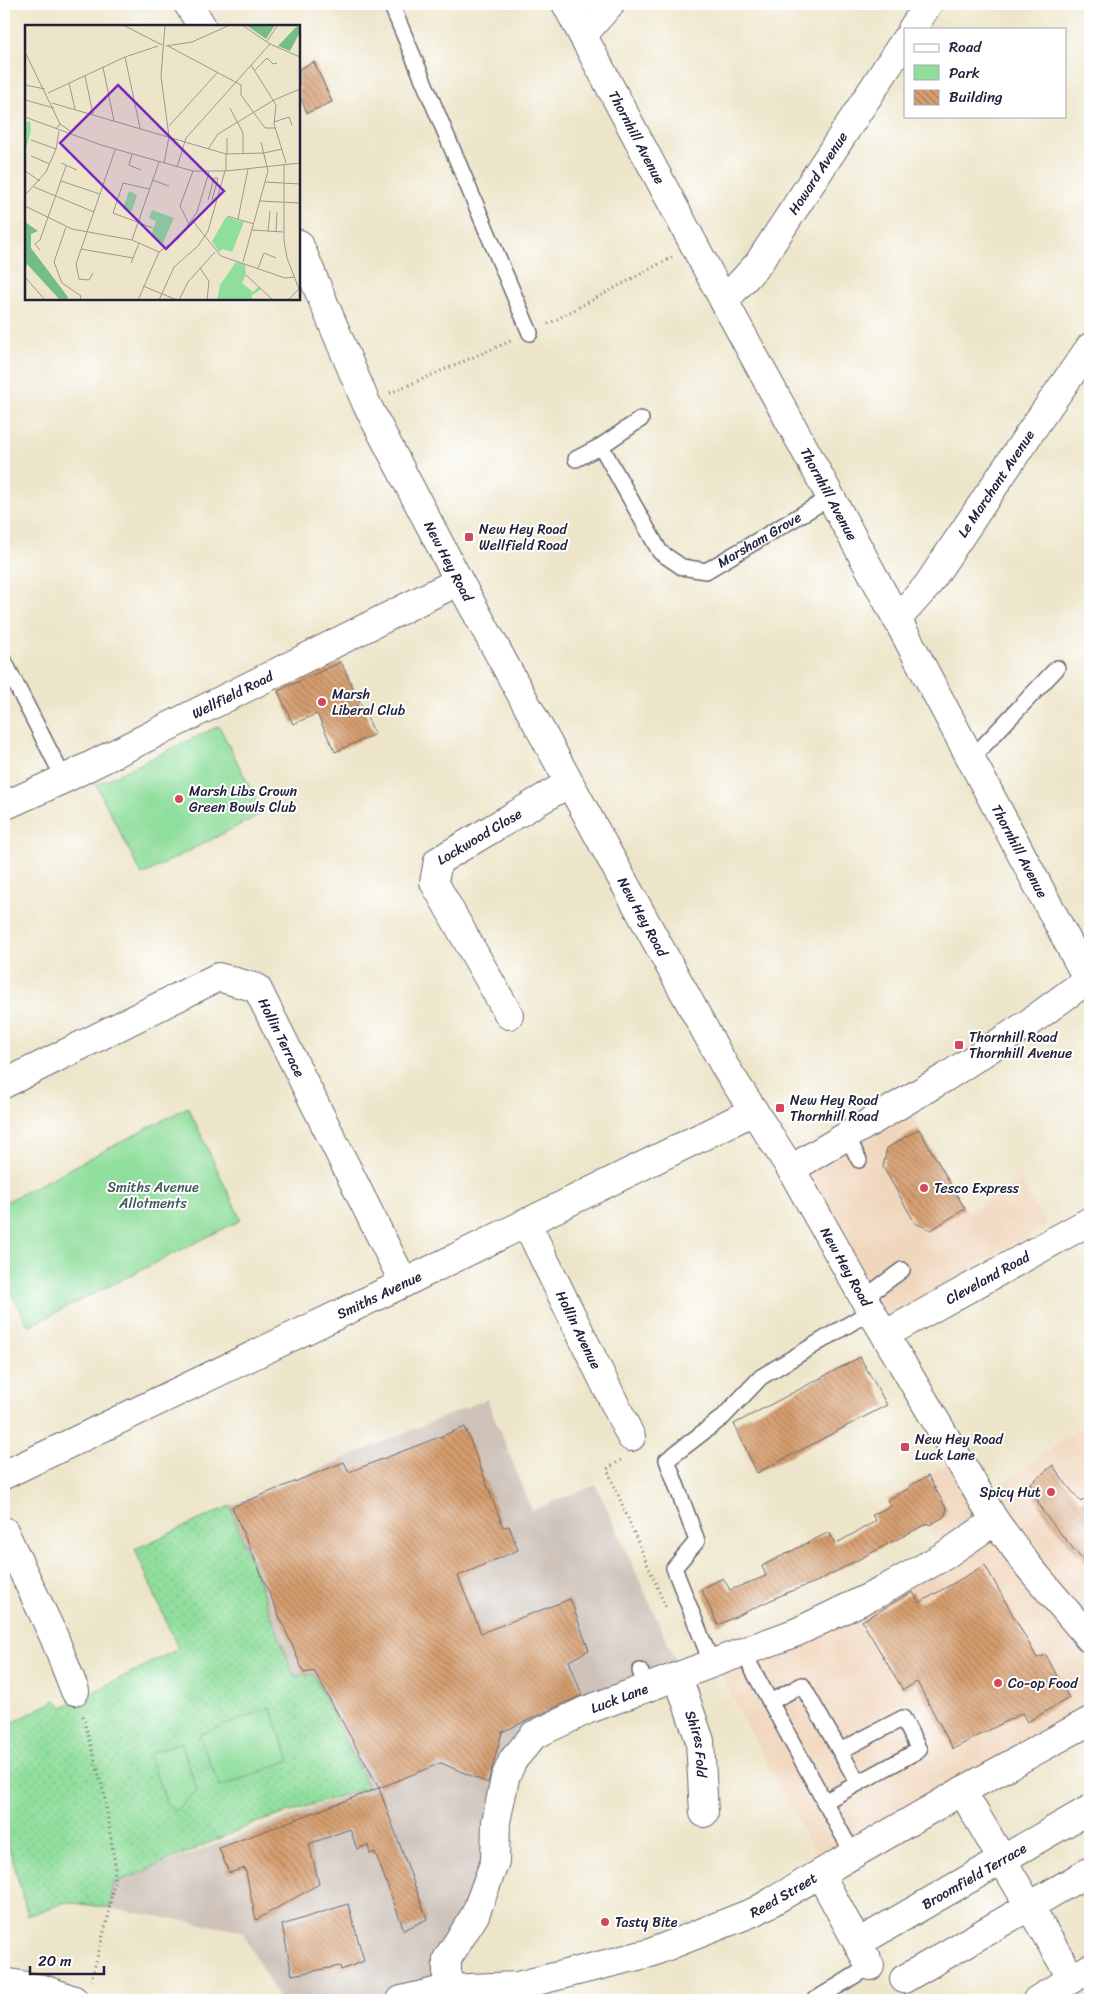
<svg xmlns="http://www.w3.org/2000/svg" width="1094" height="2004" viewBox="0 0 1094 2004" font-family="Sriracha,sans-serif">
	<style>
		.built { fill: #f0d6bc }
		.industrial { fill: #cec2b9 }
		.grass { fill: url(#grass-dots); stroke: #59806c }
		.green { fill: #90de9c; stroke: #59806c }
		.building { fill: url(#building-back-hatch) }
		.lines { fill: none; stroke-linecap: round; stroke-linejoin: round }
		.lane-casing { stroke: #69666d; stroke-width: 18 }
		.street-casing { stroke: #69666d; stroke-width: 30 }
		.secondary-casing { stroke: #69666d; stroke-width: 30 }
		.highway-casing { stroke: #69666d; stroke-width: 30 }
		.path { stroke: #69666d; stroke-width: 3; stroke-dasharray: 1 4; stroke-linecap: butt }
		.lane { stroke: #fff; stroke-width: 15 }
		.street { stroke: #fff; stroke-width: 28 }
		.secondary { stroke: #fff; stroke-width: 28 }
		.highway { stroke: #fff; stroke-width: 28 }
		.poi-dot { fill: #d1495b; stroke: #fff; stroke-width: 2 }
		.labels { text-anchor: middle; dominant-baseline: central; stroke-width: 4; stroke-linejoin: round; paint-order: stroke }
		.street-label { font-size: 14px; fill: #22223b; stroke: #fff }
		.poi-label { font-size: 14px; fill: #22223b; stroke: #fff; text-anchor: start }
		.park-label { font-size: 14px; fill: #435a58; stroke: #fff }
		.inset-road { fill: none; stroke: #9c9790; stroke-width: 1 }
		.view { fill: #7b2cbf; fill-opacity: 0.15; stroke: #7b2cbf; stroke-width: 2.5 }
		.inset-edge { fill: none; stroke: #22223b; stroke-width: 2.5 }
	</style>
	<defs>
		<pattern id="grass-dots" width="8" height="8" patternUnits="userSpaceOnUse" patternTransform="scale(1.25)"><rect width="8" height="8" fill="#90de9c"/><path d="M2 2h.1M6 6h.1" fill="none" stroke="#7cbe87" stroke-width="1.8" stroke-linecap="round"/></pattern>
		<pattern id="building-back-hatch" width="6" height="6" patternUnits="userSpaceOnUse" patternTransform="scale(1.25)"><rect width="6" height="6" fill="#d69d6e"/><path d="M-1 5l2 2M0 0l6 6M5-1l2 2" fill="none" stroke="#ad805c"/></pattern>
	</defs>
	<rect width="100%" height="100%" fill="#fff"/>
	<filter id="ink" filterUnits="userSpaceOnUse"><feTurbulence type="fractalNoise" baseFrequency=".02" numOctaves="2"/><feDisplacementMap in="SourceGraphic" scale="10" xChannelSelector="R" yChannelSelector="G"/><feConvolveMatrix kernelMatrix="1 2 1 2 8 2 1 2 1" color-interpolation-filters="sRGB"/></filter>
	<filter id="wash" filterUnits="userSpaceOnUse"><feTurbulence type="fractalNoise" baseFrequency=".0096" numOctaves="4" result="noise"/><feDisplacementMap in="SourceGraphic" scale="20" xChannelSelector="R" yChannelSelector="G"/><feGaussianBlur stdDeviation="1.12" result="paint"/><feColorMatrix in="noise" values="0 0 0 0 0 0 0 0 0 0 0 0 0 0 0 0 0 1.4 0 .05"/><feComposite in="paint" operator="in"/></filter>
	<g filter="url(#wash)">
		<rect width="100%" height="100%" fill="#ede5c9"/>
		<!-- built -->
		<path class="built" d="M911,1114L967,1212L1022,1182L1046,1226L888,1316L804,1174Z
			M1090,1422V1721L824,1871L714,1663L944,1556L908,1486L958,1458L982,1497Z"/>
		<!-- industrial -->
		<path class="industrial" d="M487,1399L532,1510L596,1485L677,1663L534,1735L447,1989L401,2000H279L242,1931L110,1908L114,1883L368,1787L294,1676L230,1506Z"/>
		<!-- grass -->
		<path class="grass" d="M230,1506L294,1676L313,1674L368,1787L252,1824L140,1873L114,1883L110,1908L66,1902L28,1916L4,1828V1727L56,1700L63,1707L178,1649L135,1549Z"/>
		<!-- green -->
		<path class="green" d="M219,726L263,813L142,875L96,785Z
			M188,1107L241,1220L29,1326L4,1280V1203Z
			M270,1708L290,1760L220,1787L199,1735Z
			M181,1742L197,1791L175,1811L167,1804L148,1754Z"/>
		<g id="blocks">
			<!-- building -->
			<path class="building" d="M314,62L332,102L307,113L299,94V69Z
				M341,662L375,734L335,752L317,714L293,724L278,691Z
				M919,1129L965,1209L931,1230L915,1223L883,1167L887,1148Z
				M860,1357L887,1405L757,1473L734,1424Z
				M465,1427L503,1527L509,1526L518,1550L458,1576L481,1633L570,1599L589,1650L569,1661L582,1695L502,1732L488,1783L441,1763L379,1788L314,1671L304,1673L232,1507L344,1462L349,1472Z
				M1053,1465L1062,1479L1081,1502L1090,1494V1569L1043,1512L1030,1484Z
				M928,1476L947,1509L944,1517L929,1525L928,1523L816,1582L786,1593L718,1625L701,1589L723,1578L730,1590L766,1576L762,1566L829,1532L835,1544L876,1521L872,1515L891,1506L887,1500L910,1488L909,1486Z
				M985,1565L1037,1658L1046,1655L1069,1698L1027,1722L1022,1713L953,1749L917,1682L903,1690L862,1621L913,1592L919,1603Z
				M379,1788L427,1919L404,1930L375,1852L370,1854L368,1845L357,1849L350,1829L309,1844L319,1884L256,1920L245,1868L229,1873L219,1848Z
				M348,1904L364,1961L341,1970L340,1966L292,1975L282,1925Z"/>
		</g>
	</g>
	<g filter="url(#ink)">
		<use href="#blocks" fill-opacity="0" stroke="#69666d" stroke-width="1"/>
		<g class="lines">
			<defs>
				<g id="lane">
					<path d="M391,4L530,333"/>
					<path id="s1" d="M601,446L660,552L682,567L706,571L831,497"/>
					<path d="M576,459L601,446L641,419"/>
					<path d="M4,661L64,779"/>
					<path d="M971,759L1057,668"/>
					<path d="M847,1136L859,1160"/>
					<path d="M864,1298L902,1270"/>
					<path d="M743,1652L853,1854"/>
					<path d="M712,1664L674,1568L697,1541L667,1460L723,1417L761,1377L871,1311"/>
					<path d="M640,1671L648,1689"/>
					<path d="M770,1702L802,1685L840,1751L903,1718L919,1750L824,1802"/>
					<path d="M840,1751L858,1783"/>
					<path d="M815,2000L870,1966"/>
				</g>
				<g id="street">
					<path id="s2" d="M566,4L724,301L897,619L1090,984"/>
					<path d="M912,29L928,4"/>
					<path d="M583,35L610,4"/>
					<path id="s3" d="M724,301L758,264L905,40"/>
					<path id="s4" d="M897,619L927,586L1031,431L1090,347"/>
					<path id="s5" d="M4,806L64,779L459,581"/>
					<path id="s6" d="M509,1015L434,882L438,861L569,783"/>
					<path id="s7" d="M4,1084L218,977L257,988L404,1283"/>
					<path d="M791,1169L946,1077L1026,1025L1090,978"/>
					<path id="s8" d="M526,1222L631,1437"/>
					<path id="s9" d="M886,1334L1090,1221"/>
					<path id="s10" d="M4,1475L404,1283L754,1111"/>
					<path d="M4,1531L54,1637L75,1691"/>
					<path id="s11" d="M678,1677L700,1741L704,1813"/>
					<path d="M962,1791L1072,1979"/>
					<path d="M820,1874L870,1966"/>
					<path id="s12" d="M858,1943L1090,1809"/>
					<path d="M904,1979L1090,1871"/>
					<path id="s13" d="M447,1989V1959L475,1915L495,1861L496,1822L505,1778L513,1760L534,1735L587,1710L797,1632L880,1592L944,1556L995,1521"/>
					<path d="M1037,2000L1090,1968"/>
				</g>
				<g id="secondary">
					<path d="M4,1982L43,1989L74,2000"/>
					<path id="s14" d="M401,2000L447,1989L517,1986L650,1953L756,1911L962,1791L1090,1721"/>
				</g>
				<g id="highway">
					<path d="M188,4L202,26"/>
					<path id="s15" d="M299,244L366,403L459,581L724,1065L791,1169L871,1311L995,1521L1029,1567L1090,1639"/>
				</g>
			</defs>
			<!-- lane casing -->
			<use href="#lane" class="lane-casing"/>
			<!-- street casing -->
			<use href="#street" class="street-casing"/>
			<!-- secondary casing -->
			<use href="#secondary" class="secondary-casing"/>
			<!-- highway casing -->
			<use href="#highway" class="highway-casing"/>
			<!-- path -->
			<path class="path" d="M548,324L672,257
				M390,393L513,340
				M621,1460L607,1469L666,1608
				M83,1716L104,1794L115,1865L114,1883L108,1917L91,1980"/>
			<!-- lane -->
			<use href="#lane" class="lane"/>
			<!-- street -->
			<use href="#street" class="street"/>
			<!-- secondary -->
			<use href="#secondary" class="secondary"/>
			<!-- highway -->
			<use href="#highway" class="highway"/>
		</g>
	</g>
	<!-- markers -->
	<g class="poi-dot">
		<rect x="464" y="532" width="10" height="10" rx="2.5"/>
		<circle cx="322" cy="702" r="5"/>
		<circle cx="179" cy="799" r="5"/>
		<rect x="954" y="1040" width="10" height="10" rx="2.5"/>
		<rect x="775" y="1103" width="10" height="10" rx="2.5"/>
		<circle cx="924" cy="1188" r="5"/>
		<rect x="900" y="1442" width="10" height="10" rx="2.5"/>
		<circle cx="1051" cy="1492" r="5"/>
		<circle cx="998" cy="1683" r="5"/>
		<circle cx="605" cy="1922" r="5"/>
	</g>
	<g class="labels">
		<!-- street labels -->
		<g class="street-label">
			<text stroke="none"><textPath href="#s2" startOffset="151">Thornhill Avenue</textPath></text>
			<text stroke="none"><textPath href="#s3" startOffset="159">Howard Avenue</textPath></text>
			<text stroke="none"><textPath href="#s4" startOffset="168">Le Marchant Avenue</textPath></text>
			<text stroke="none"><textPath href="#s2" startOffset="556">Thornhill Avenue</textPath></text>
			<text stroke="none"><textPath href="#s1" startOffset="234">Marsham Grove</textPath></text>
			<text stroke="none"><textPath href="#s15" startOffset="351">New Hey Road</textPath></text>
			<text stroke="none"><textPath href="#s5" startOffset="254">Wellfield Road</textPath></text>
			<text stroke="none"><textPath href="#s6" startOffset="222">Lockwood Close</textPath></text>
			<text stroke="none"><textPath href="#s2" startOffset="961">Thornhill Avenue</textPath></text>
			<text stroke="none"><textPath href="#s15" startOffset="756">New Hey Road</textPath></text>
			<text stroke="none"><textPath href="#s7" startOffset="335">Hollin Terrace</textPath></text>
			<text stroke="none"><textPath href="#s15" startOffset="1161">New Hey Road</textPath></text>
			<text stroke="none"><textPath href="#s9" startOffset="116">Cleveland Road</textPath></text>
			<text stroke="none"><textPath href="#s10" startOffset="416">Smiths Avenue</textPath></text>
			<text stroke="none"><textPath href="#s8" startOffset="120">Hollin Avenue</textPath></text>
			<text stroke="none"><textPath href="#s13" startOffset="369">Luck Lane</textPath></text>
			<text stroke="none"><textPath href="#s11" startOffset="70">Shires Fold</textPath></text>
			<text stroke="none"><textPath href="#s12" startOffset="134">Broomfield Terrace</textPath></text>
			<text stroke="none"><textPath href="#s14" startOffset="400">Reed Street</textPath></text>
		</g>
		<!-- poi labels -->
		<g class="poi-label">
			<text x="479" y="529">New Hey Road<tspan x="479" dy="16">Wellfield Road</tspan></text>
			<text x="332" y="694">Marsh<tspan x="332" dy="16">Liberal Club</tspan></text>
			<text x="189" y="791">Marsh Libs Crown<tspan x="189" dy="16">Green Bowls Club</tspan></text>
			<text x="969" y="1037">Thornhill Road<tspan x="969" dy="16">Thornhill Avenue</tspan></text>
			<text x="790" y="1100">New Hey Road<tspan x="790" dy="16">Thornhill Road</tspan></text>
			<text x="934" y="1188">Tesco Express</text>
			<text x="915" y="1439">New Hey Road<tspan x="915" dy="16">Luck Lane</tspan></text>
			<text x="1041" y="1492" text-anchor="end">Spicy Hut</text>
			<text x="1008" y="1683">Co-op Food</text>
			<text x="615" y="1922">Tasty Bite</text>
		</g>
		<!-- park labels -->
		<g class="park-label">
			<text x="153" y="1187">Smiths Avenue<tspan x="153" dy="16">Allotments</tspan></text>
		</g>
	</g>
	<!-- overview -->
	<g transform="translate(25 25)">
		<rect width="275" height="275" fill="#ede5c9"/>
		<path d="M127,185L149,193L138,218L126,211L131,196L124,193ZM201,192L219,197L207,227L198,224L194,227L187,216ZM211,237L220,239L221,249L217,258L228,267L233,262L236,264L226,271L229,275H192L195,260Z" fill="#90de9c"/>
		<path d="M221,0H250L241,14ZM273,0L275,7L265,26L253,21ZM0,197L13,206L6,209V223L43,272L42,275L34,274L2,239L0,245Z" fill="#74bd84"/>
		<path d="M5,96L6,105L0,128V98ZM104,166L112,170L107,186L98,184Z" fill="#90de9c"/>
		<path class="inset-road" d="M98,0L137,20M217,0L245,19L275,32M242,16L253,0M141,21L167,17L205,0M143,21L216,60V70L240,103H251M0,27L35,99M100,32L115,103M226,40L251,80L249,99L261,138M78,42L89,96M230,45L242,33L248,39L252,38M60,51L68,89M44,58L50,84M0,60L20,64M23,68L100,32L133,21M0,75L29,83M27,78L201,129L239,128L257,124M205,83L218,108V128M0,92L76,120L168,146H201L275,138M249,97L264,92L267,100M144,101L192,48M31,104L35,99L45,106M202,113V129M6,115L31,124M183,124L193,109L249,75L275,64M107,129L104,140L116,145M201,129V146M6,131L25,139M36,138L52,145M139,138L144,112L136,51L140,0M152,142L161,113L245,19M0,146L15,156M127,155L144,161M36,156L75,169M240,157L275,159M259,158V216L262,233L274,264M259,158V139M9,162L69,187M124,164L98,158L88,188L128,203M0,170L21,147L31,124L34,106M183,175L189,153H193L187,175M235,176L275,178M0,181L47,204L107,215L134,227M202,191L229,199M213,194L223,144M167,195L196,231L260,253L270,252M164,199L155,181L168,146M41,202L29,237L37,258L56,271L55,274M227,205L258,207M243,206L245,186M251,207L252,187M107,215L134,137M56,224L108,233M15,225L10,219L15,215L41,141M218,237L243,146L236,117M106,238L114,218M175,243L184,256L182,275M233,243L239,228L251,233M68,248L64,255L54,254L51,239L90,125M221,250L248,275M0,252L20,275M118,261L152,275M113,275L134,227L154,213L172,187L184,147M134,275L149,242L173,221L183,206L200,146M154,275L163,257L190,227M263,275L275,263"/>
		<path class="view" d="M93,60L199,166L141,224L35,118Z"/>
		<rect width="275" height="275" class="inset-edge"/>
	</g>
	<!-- margin -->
	<rect width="1094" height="2004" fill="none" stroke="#fff" stroke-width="20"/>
	<!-- legend -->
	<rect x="904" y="28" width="162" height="90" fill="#ffffff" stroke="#a7a7b1"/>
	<rect x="914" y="44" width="25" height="8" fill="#ffffff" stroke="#a7a7b1"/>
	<text x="949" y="52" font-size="15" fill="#22223b">Road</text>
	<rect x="914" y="65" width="25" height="15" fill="#90de9c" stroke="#a7a7b1"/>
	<text x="949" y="78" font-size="15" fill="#22223b">Park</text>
	<rect x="914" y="90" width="25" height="15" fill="url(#building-back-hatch)" stroke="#a7a7b1"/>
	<text x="949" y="102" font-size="15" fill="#22223b">Building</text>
	<!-- scale -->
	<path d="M30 1966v8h74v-8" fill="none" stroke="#22223b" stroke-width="2.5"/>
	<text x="38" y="1966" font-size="15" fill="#22223b" stroke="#ffffff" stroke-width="4" paint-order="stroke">20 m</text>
</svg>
